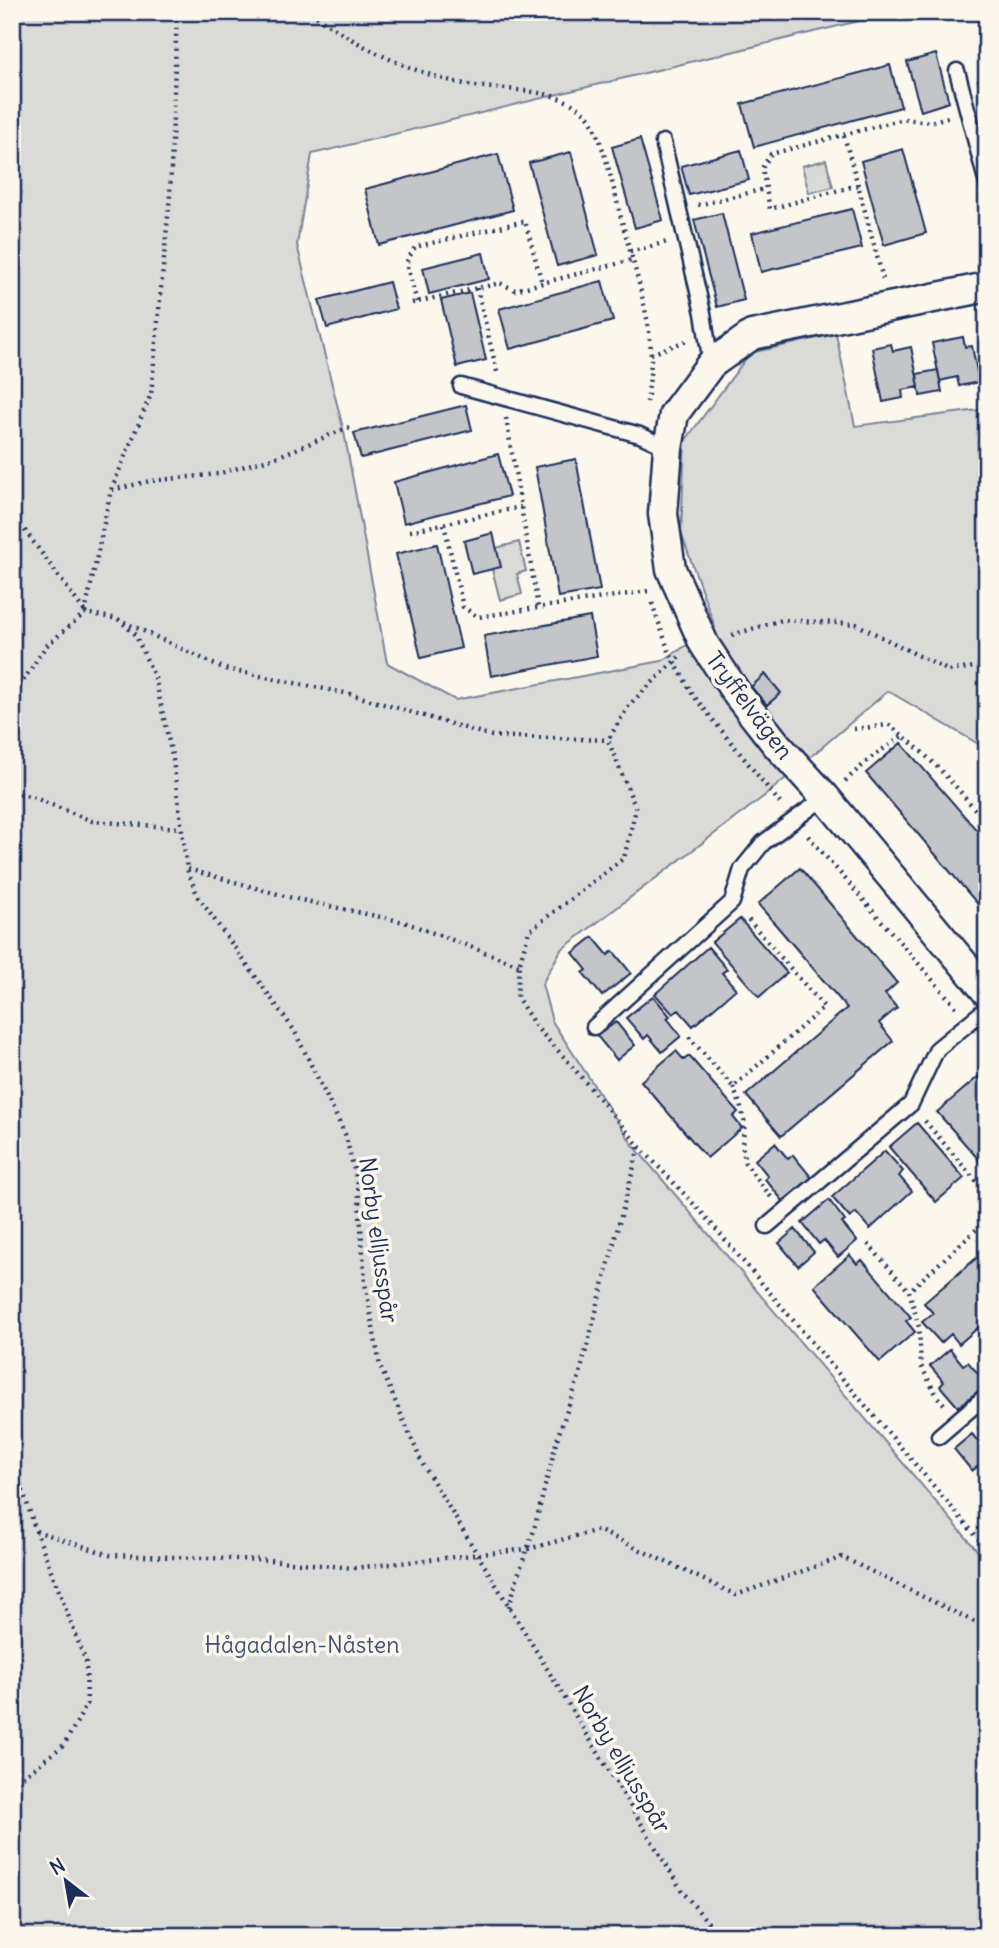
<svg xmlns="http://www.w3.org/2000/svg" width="999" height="1948" viewBox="0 0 999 1948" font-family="Delius,sans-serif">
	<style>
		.green { fill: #dadad7; stroke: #7a849a; stroke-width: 2 }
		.building { fill: #c3c5c9; stroke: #1b2f5e; stroke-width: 2 }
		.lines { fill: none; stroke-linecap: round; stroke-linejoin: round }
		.lane-casing { stroke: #1b2f5e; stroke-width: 19 }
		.street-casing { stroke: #1b2f5e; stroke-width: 33 }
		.path { stroke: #1b2f5e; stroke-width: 4.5; stroke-dasharray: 2 5; stroke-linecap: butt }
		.lane { stroke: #fbf7ec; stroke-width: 14 }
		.street { stroke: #fbf7ec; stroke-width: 28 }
		.labels { text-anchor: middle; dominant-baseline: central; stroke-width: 7; stroke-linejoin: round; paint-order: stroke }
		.street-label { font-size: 23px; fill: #1b2f5e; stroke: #fbf7ec }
		.park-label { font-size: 23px; fill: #415176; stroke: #fbf7ec }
	</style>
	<rect width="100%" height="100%" fill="#fbf7ec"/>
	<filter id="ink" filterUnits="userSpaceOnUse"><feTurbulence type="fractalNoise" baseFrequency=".0143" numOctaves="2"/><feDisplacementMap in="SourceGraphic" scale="14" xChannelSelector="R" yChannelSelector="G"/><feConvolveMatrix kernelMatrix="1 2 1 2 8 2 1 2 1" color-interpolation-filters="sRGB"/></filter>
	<g filter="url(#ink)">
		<!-- green -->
		<path class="green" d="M12,12H896L312,154L297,245L344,432L387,663L455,700L662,661L715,627L681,533L685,441L750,353L836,334L855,426L987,409V749L888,691L767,794L561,950L542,984L552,1021L633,1145L987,1562V1936H12Z
			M826,160L833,187L809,193L802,166Z
			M519,542L526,571L517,574L522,594L500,600L492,569L496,548Z"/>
		<!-- building -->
		<path class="building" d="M936,54L949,102L921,111L907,62Z
			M890,65L901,107L754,147L742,104Z
			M987,78V106L986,107L978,80Z
			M640,139L663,220L635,228L612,147Z
			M903,149L926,233L884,245L861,161Z
			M741,150L749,180L689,195L681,166Z
			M571,152L598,255L557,266L529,163Z
			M498,154L513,210L379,245L365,189Z
			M852,209L862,248L761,272L752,233Z
			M722,213L744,300L717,307L694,220Z
			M483,253L489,279L429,294L423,268Z
			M602,281L613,321L510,349L499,309Z
			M389,282L396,309L327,328L319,300Z
			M470,293L486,360L457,367L441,300Z
			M963,337L965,347L972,346L979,382L959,386L957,377L940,381L932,343Z
			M891,344L893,351L911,347L919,387L902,390L903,398L883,402L872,348Z
			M938,370L942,392L920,396L917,374Z
			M466,405L472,430L361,458L354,433Z
			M498,454L509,496L404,523L394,482Z
			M576,459L600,590L558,597L535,467Z
			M493,533L501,567L472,574L464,541Z
			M437,544L461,648L421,658L396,554Z
			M590,617L597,656L491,676L484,636Z
			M765,674L781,693L767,705L751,687Z
			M901,743L987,842V915L866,773Z
			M800,868L897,983L885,994L897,1008L879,1023L893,1041L781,1136L746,1095L847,1008L758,904Z
			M740,919L787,973L759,997L712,942Z
			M593,937L608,955L613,951L631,973L602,996L583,973L587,970L573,953Z
			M708,947L727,969L722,973L736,989L693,1026L679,1010L673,1014L655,994Z
			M653,996L670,1016L667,1018L681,1036L662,1052L648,1035L644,1039L626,1018Z
			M616,1022L635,1045L617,1060L597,1036Z
			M676,1051L684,1060L689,1056L738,1112L733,1117L742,1128L707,1158L641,1081Z
			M978,1077L987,1087V1169L937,1112Z
			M917,1123L964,1178L936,1202L889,1147Z
			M775,1143L788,1159L793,1155L812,1178L783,1201L765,1179L768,1176L755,1160Z
			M885,1151L903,1171L899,1176L912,1191L870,1229L856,1213L850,1218L832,1197Z
			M829,1200L845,1221L842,1223L857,1241L838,1257L824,1240L819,1244L802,1223Z
			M795,1229L814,1252L798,1266L779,1243Z
			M987,1249V1320L959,1344L951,1334L941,1343L922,1322L933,1313L924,1303Z
			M850,1255L857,1264L862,1260L911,1317L906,1321L915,1332L880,1362L814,1286Z
			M950,1349L963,1365L968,1362L987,1384L958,1407L940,1386L944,1382L930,1366Z
			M987,1420V1439L978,1428Z
			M972,1434L987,1452V1459L972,1471L954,1449Z"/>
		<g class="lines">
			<defs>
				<path id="lane" d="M957,71L987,184
					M663,142L703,313L711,364
					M461,386L640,435L668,448
					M594,1027L732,902L742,869L763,843L825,797
					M767,1226L911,1104L937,1049L987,1008
					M939,1436L987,1395"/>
				<path id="street" d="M987,287L752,335L711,364L674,414L668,448L663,514L671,569L704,644L737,694L777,745L825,797L987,992"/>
			</defs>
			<!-- lane casing -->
			<use href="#lane" class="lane-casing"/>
			<!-- street casing -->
			<use href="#street" class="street-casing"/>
			<!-- path -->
			<path class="path" d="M311,12C356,46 409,72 464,84C501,92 556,85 586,114C602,129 617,205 624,229C634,266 650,316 651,354C651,370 649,386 647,402
				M844,136L858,185
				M698,205L765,189
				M630,252L667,242
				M883,279L858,185L770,209L762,168L771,154L904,119L930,122L948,117
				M477,288L498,376
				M417,302L406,263L415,247L525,221L542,283
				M412,303L500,283L515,290L632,260
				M651,354L686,341
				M506,418L538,607
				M112,490L150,481L218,474L279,456L352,426
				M444,524L463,607L478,617L648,591
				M12,527L23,528L85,612
				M410,531L521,507
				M652,603L669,652L693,695L780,803
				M85,613L111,490L151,394L170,195L177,12
				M124,622L225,669L350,694L492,736L608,740
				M732,635L782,620L856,624L949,671L987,665
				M679,657L629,705L608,740L636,809L624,858L529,931L519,965L517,997L536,1027L565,1058L639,1146L704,1215L987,1549
				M12,698L46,646L85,613L118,619L135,634L155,678L173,760L187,869L198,897L294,1030L345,1134L358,1185L365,1283L380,1366L422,1463L682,1891L719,1936
				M854,729L889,725C924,750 961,790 987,825
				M845,781L873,756L904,735
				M12,793L30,796L92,821L180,828
				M808,836L956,1007
				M188,869L292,898L404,922L519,965
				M689,1037L733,1087L824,1007L747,918
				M733,1087L740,1104L745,1124L742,1143L745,1163L771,1197
				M925,1121L987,1194
				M868,1244L909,1291
				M944,1404L937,1396L921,1366L919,1327L909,1291L987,1220
				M12,1457L36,1531L86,1662L87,1704L64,1745L12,1785
				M36,1531L110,1555L269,1560L353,1568L528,1549L598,1530L736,1595L842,1557L987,1628
				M509,1607L518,1575L533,1533L558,1436L579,1377L639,1147"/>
			<!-- lane -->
			<use href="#lane" class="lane"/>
			<!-- street -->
			<use href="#street" class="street"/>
		</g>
	</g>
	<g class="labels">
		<!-- street labels -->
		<g class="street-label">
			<text transform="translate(750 705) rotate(53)">Tryffelvägen</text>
			<text transform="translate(379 1240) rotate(82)">Norby elljusspår</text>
			<text transform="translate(622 1759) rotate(59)">Norby elljusspår</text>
		</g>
		<!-- park labels -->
		<g class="park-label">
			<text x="302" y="1644">Hågadalen-Nåsten</text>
		</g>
	</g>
	<!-- margin -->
	<rect width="999" height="1948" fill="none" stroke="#fbf7ec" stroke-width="42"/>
	<rect x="21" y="21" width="957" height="1906" fill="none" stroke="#1b2f5e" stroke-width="2.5" filter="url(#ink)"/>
	<!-- north arrow -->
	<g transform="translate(66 1881) rotate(329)" stroke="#fbf7ec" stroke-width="5" paint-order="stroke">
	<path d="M0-5L12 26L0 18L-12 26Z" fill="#1b2f5e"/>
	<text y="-10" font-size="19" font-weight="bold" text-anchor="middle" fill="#1b2f5e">N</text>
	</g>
</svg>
